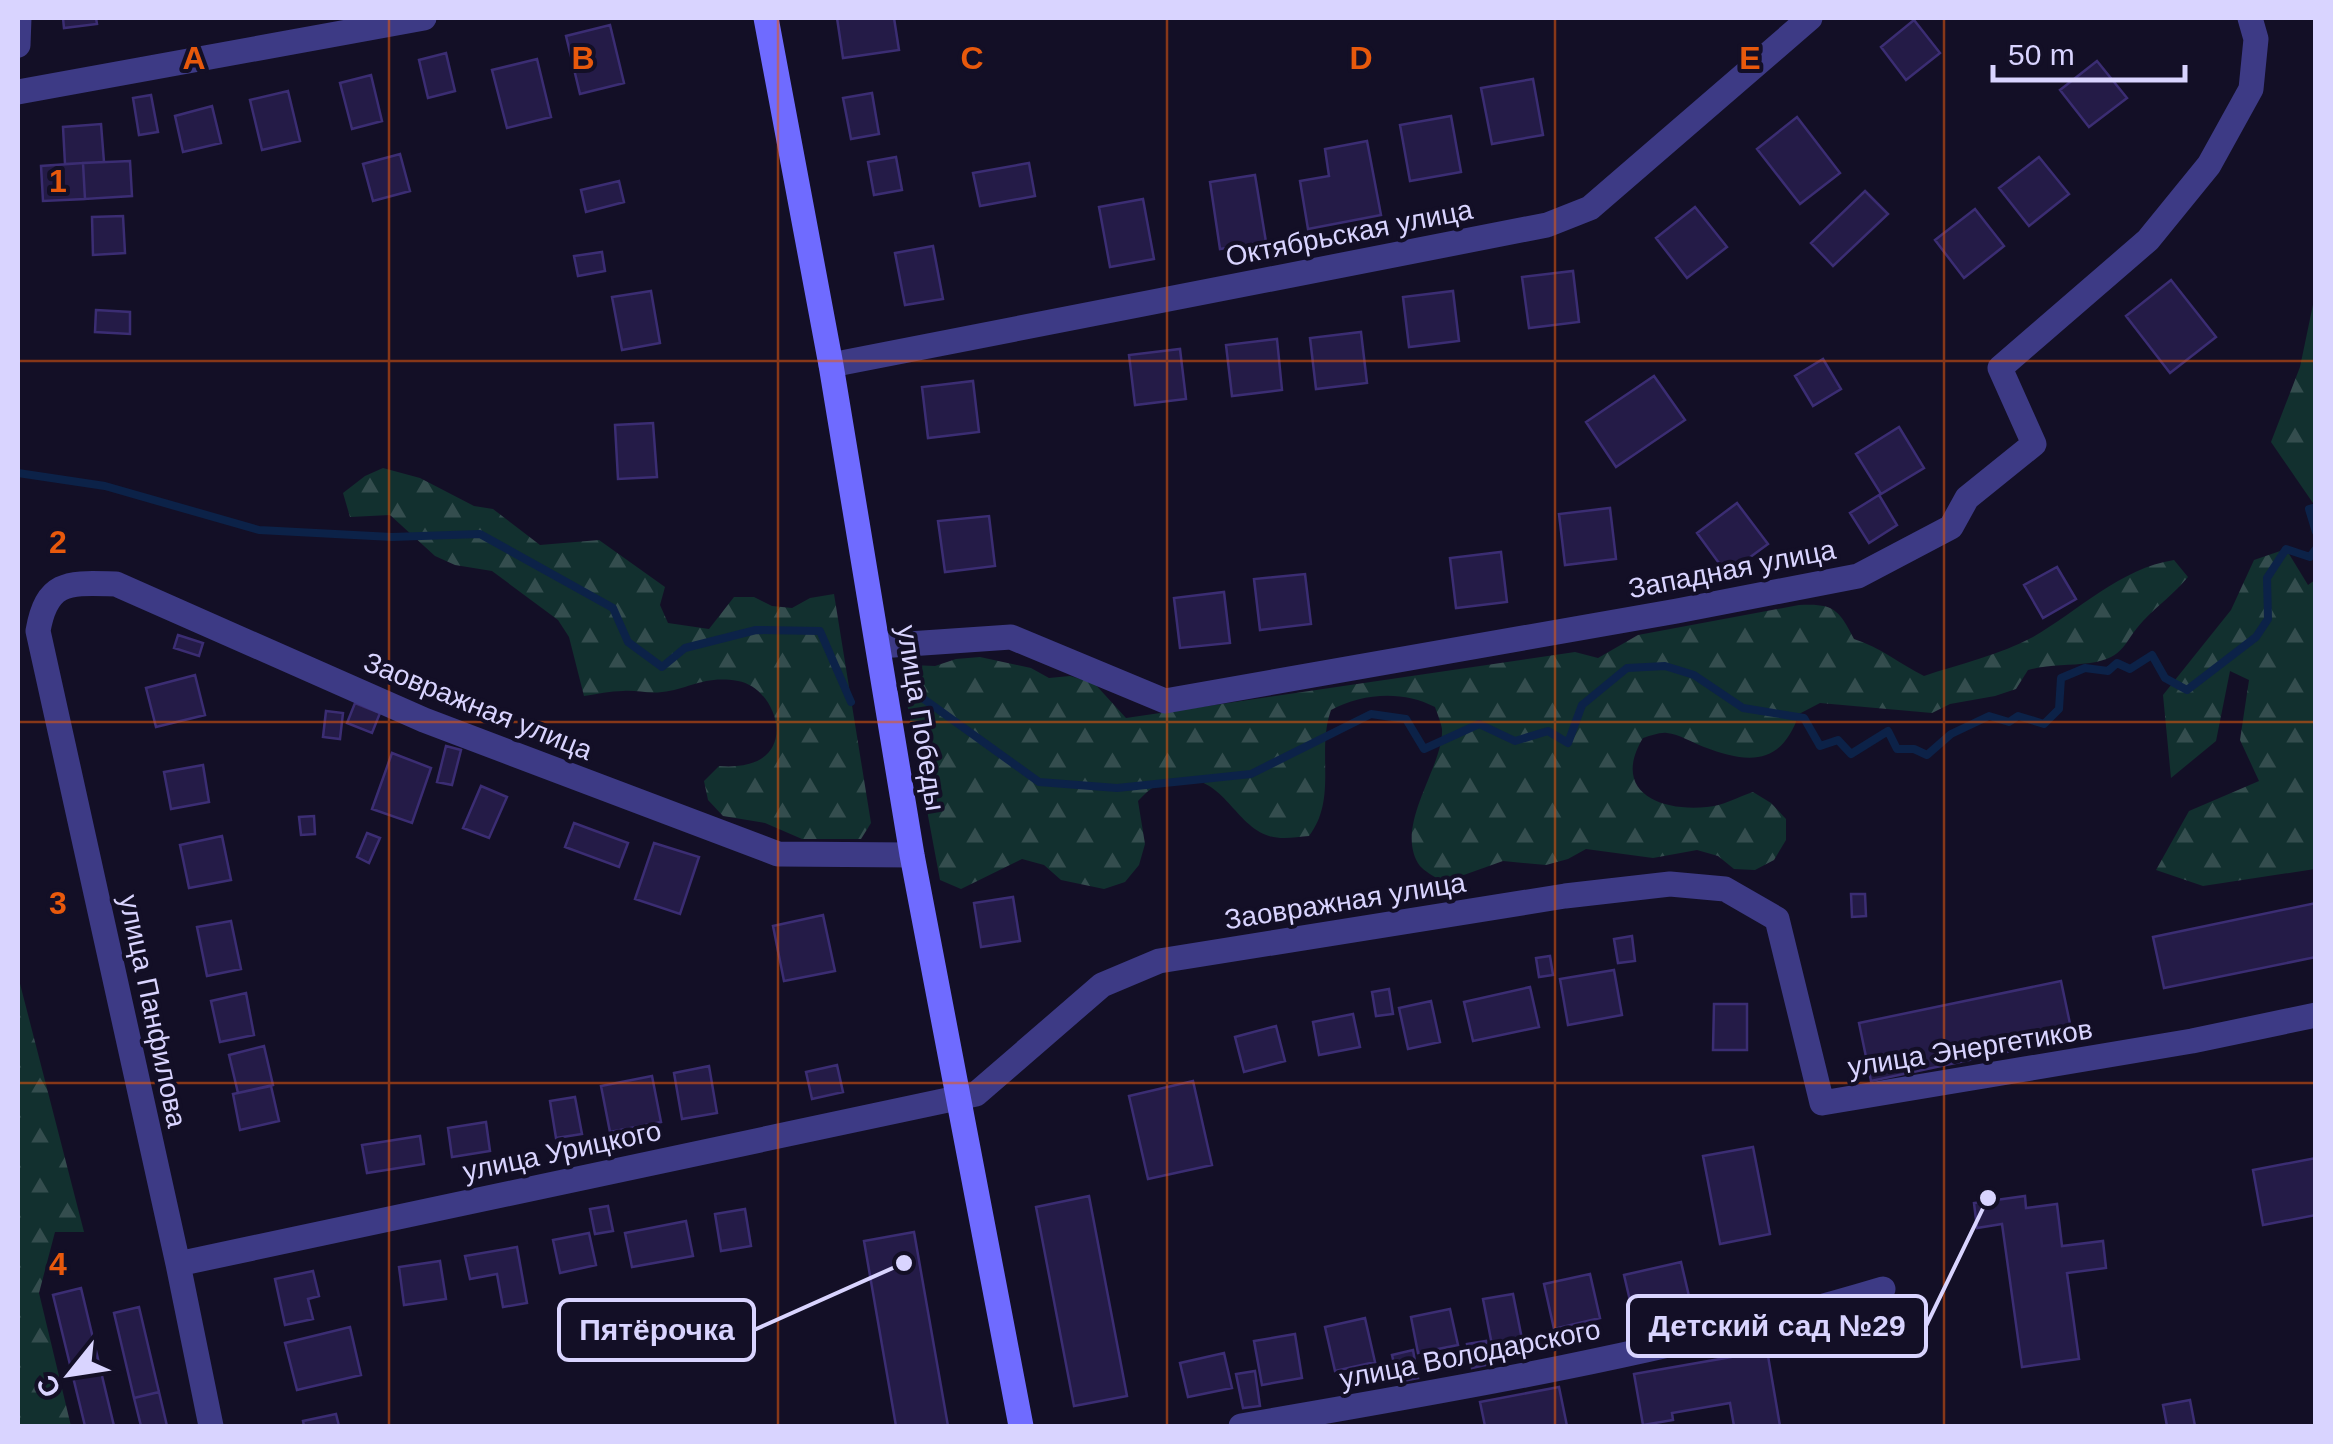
<svg xmlns="http://www.w3.org/2000/svg" width="2333" height="1444" viewBox="0 0 2333 1444" font-family="Helvetica,sans-serif">
	<style>
		.forest { fill: url(#forest-firs) }
		.lines { fill: none; stroke-linecap: round; stroke-linejoin: round }
		.stream { stroke: #0c2248; stroke-width: 8 }
		.building { fill: #241b47; stroke: #3b2d73; stroke-width: 2.5 }
		.street { stroke: #3d3a85; stroke-width: 25 }
		.secondary { stroke: #6f6bff; stroke-width: 25 }
		.grid { fill: none; stroke: #e8590c; stroke-width: 2.5; stroke-opacity: 0.55 }
		.labels { text-anchor: middle; dominant-baseline: central; stroke-width: 8; stroke-linejoin: round; paint-order: stroke }
		.street-label { font-size: 28px; fill: #d9d4ff; stroke: #130f26 }
		.grid-label { font-size: 32px; text-anchor: middle; font-weight: bold; fill: #e8590c; stroke: #130f26; stroke-width: 8; stroke-linejoin: round; paint-order: stroke }
		.leader { fill: none; stroke: #d9d4ff; stroke-width: 4 }
		.callout-dot { fill: #d9d4ff; stroke: #130f26; stroke-width: 4 }
		.callout { fill: #130f26; stroke: #d9d4ff; stroke-width: 4 }
		.callout-label { font-size: 30px; text-anchor: middle; font-weight: bold; fill: #d9d4ff }
	</style>
	<defs>
		<pattern id="forest-firs" width="22" height="20" patternUnits="userSpaceOnUse" patternTransform="scale(2.5)"><rect width="22" height="20" fill="#12302f"/><path d="M5 1l3.5 6h-7zM16 11l3.5 6h-7z" fill="#344d4e"/></pattern>
	</defs>
	<rect width="100%" height="100%" fill="#130f26"/>
	<!-- forest -->
	<path class="forest" d="M2315,295L2316,506H2315L2271,442L2300,367Z
		M383,468L420,478L474,506L493,509L540,545L599,540L665,587L660,605L668,623L709,629L734,597H754L772,606L792,608L810,598L834,594L871,823L861,839H802L765,823L723,816L708,800L704,781L719,766C805,773 780,688 738,681C704,675 690,689 662,692C649,694 636,690 623,691C610,691 597,694 584,696L569,637L558,620L492,571L455,565L435,556L390,515L350,517L343,493L365,476Z
		M2286,549L2308,585L2315,580V869L2203,886L2156,870L2189,811L2259,781L2240,740L2249,680L2230,671L2216,741L2171,778L2163,695L2231,610L2254,560Z
		M2174,560L2188,577C2175,593 2157,606 2143,621C2123,642 2126,658 2090,663C2068,666 2049,664 2028,670L2016,689L1995,696L1950,704L1932,713L1820,703L1799,714C1782,764 1751,765 1704,747C1693,743 1679,734 1667,733C1660,732 1650,736 1643,738C1611,791 1659,812 1707,807C1722,806 1738,797 1753,792L1771,803L1786,819V840L1774,860L1755,870L1734,869L1718,856L1697,850L1653,858L1586,849L1568,859L1546,865L1503,861L1461,876L1439,880C1434,876 1424,871 1420,866C1392,827 1444,767 1442,729C1441,722 1437,713 1435,707C1403,690 1362,693 1331,710C1316,752 1338,798 1309,836C1296,837 1282,840 1269,836C1233,824 1224,775 1178,779C1160,781 1150,788 1138,801L1145,844L1139,865L1125,882L1104,889L1061,880L1044,865L1022,859L961,889L940,880L904,687L911,665L935,666L956,659L980,657L1031,668L1049,678L1070,676L1094,683L1126,718L1575,652L1598,658L1638,635L1799,605C1833,603 1839,609 1854,639C1880,647 1900,664 1924,676C1959,664 2000,655 2033,637C2078,611 2121,568 2174,560Z
		M18,976L84,1232H55L39,1293L71,1426H18Z"/>
	<g class="lines">
		<!-- stream -->
		<path class="stream" d="M18,473L105,486L259,530L392,537L480,534L613,608L628,642L662,667L685,648L756,630L820,631L851,702
			M2316,507L2309,509L2316,532
			M914,692L1039,782L1117,788L1251,774L1371,714L1406,719L1424,749L1479,724L1515,741L1548,731L1568,743L1582,705L1627,668L1665,666L1694,675L1743,708L1804,718L1820,746L1838,740L1851,754L1888,731L1897,749H1914L1927,755L1951,734L1989,716L2009,722L2018,716L2044,724L2059,709L2061,678L2085,668L2108,671L2117,663L2130,669L2152,655L2165,678L2187,690L2256,637L2268,619L2267,578L2286,549L2310,557L2316,549"/>
	</g>
	<!-- building -->
	<path class="building" d="M63,18H96L97,24L64,28Z
		M837,18H894L899,50L843,58Z
		M1914,20L1940,53L1906,80L1881,47Z
		M610,25L624,83L580,94L566,36Z
		M446,53L455,91L428,98L419,60Z
		M537,59L551,117L507,128L492,70Z
		M2097,61L2127,98L2089,127L2060,90Z
		M371,75L382,121L352,129L340,83Z
		M1533,79L1543,135L1492,144L1481,88Z
		M288,91L300,141L262,150L250,100Z
		M872,93L879,134L851,139L843,98Z
		M151,95L158,132L139,135L133,98Z
		M212,106L221,143L183,152L175,116Z
		M1451,116L1461,172L1410,181L1400,125Z
		M1797,117L1840,173L1800,204L1757,149Z
		M101,124L104,162L65,164L63,127Z
		M1367,141L1381,215L1308,229L1300,181L1329,176L1325,149Z
		M400,154L410,191L373,201L363,164Z
		M896,157L902,190L874,195L868,162Z
		M2039,157L2069,194L2029,226L1999,188Z
		M130,161L132,196L85,199L83,163Z
		M83,163L85,199L43,201L41,166Z
		M1029,163L1035,196L980,206L973,173Z
		M1255,175L1266,242L1220,249L1210,182Z
		M619,181L624,202L586,212L581,190Z
		M1865,191L1888,214L1833,266L1811,243Z
		M1143,199L1154,259L1110,267L1099,207Z
		M1695,207L1727,247L1687,278L1656,238Z
		M1975,209L2004,246L1964,278L1935,240Z
		M123,216L125,253L93,255L92,217Z
		M933,246L943,299L905,305L895,253Z
		M602,252L605,271L578,276L574,256Z
		M1573,271L1579,322L1529,328L1522,277Z
		M2171,280L2216,337L2170,373L2126,316Z
		M651,291L660,343L622,350L612,297Z
		M1453,291L1459,341L1409,347L1403,297Z
		M96,310L130,312V334L95,332Z
		M1361,332L1367,383L1316,389L1310,338Z
		M1277,339L1282,390L1232,396L1226,345Z
		M1180,349L1186,399L1135,405L1129,355Z
		M1823,359L1841,389L1813,406L1795,376Z
		M1654,376L1685,420L1616,467L1586,422Z
		M973,381L979,432L928,438L922,387Z
		M653,423L657,477L618,479L615,425Z
		M1899,427L1924,468L1881,494L1856,454Z
		M1879,495L1897,525L1869,543L1850,513Z
		M1737,503L1768,544L1727,574L1697,533Z
		M1610,508L1616,559L1565,565L1559,514Z
		M989,516L995,566L945,572L938,521Z
		M1501,552L1507,602L1456,608L1450,558Z
		M2057,567L2076,599L2043,618L2024,585Z
		M1305,574L1311,624L1260,630L1254,579Z
		M1224,592L1230,643L1180,648L1174,598Z
		M178,635L203,643L199,656L174,648Z
		M195,675L205,715L156,727L146,688Z
		M355,703L380,713L372,733L347,723Z
		M326,711L343,713L340,739L323,737Z
		M446,746L461,750L452,785L437,782Z
		M392,753L431,768L412,823L372,809Z
		M203,765L209,802L171,809L164,772Z
		M481,786L507,797L489,838L463,828Z
		M314,816L315,834L301,835L299,817Z
		M574,823L628,843L619,867L565,847Z
		M367,833L380,838L369,863L357,857Z
		M222,836L231,880L189,888L180,845Z
		M654,843L699,857L680,914L635,899Z
		M1851,894H1865L1866,916L1852,917Z
		M1013,897L1020,941L981,947L974,903Z
		M2316,903V957L2164,988L2153,937Z
		M823,915L835,971L784,981L773,926Z
		M231,921L241,969L207,976L197,927Z
		M1632,936L1635,961L1618,963L1614,939Z
		M1550,956L1553,975L1539,977L1536,958Z
		M1614,970L1622,1015L1568,1025L1560,979Z
		M2061,981L2073,1038L1871,1081L1859,1023Z
		M1530,987L1539,1027L1473,1041L1464,1002Z
		M1389,989L1393,1014L1376,1016L1372,992Z
		M246,993L254,1035L220,1042L211,1001Z
		M1431,1001L1440,1042L1408,1049L1399,1008Z
		M1714,1004H1747V1050H1713Z
		M1353,1014L1360,1047L1319,1055L1313,1022Z
		M1276,1026L1285,1061L1244,1072L1235,1037Z
		M264,1046L273,1085L238,1093L229,1055Z
		M837,1065L843,1092L812,1099L806,1072Z
		M709,1066L717,1113L682,1119L674,1073Z
		M652,1076L661,1122L610,1132L601,1086Z
		M1193,1081L1212,1165L1148,1179L1129,1096Z
		M271,1086L279,1121L240,1130L233,1094Z
		M575,1097L582,1134L556,1138L550,1101Z
		M486,1122L490,1151L452,1157L448,1128Z
		M420,1136L424,1164L367,1173L362,1145Z
		M1753,1147L1770,1234L1720,1244L1703,1156Z
		M2316,1158V1215L2263,1225L2253,1170Z
		M1089,1196L1127,1396L1074,1406L1036,1207Z
		M2025,1196L2026,1208L2057,1204L2062,1246L2103,1241L2106,1268L2067,1273L2079,1359L2022,1367L2002,1224L1977,1228L1974,1203Z
		M608,1206L613,1231L595,1234L590,1209Z
		M745,1209L751,1246L721,1251L715,1214Z
		M686,1221L693,1256L632,1267L625,1233Z
		M914,1232L948,1426H896L864,1241Z
		M589,1233L596,1265L560,1273L553,1240Z
		M517,1247L527,1303L503,1307L497,1274L470,1279L465,1256Z
		M440,1261L446,1299L404,1305L399,1267Z
		M1681,1262L1692,1309L1635,1322L1624,1275Z
		M313,1271L319,1296L308,1299L313,1319L285,1325L275,1279Z
		M1590,1274L1600,1318L1554,1329L1544,1284Z
		M81,1288L114,1426H85L53,1295Z
		M1513,1294L1522,1339L1492,1345L1483,1299Z
		M139,1307L159,1392L134,1398L114,1313Z
		M1450,1309L1458,1345L1418,1353L1411,1317Z
		M1365,1318L1375,1362L1335,1371L1325,1327Z
		M350,1327L361,1375L297,1390L285,1343Z
		M1295,1334L1302,1378L1262,1385L1254,1341Z
		M1486,1341L1490,1364L1472,1368L1467,1344Z
		M1745,1348L1752,1353L1767,1350L1780,1426H1734L1730,1403L1672,1413L1673,1420L1643,1425L1634,1374L1731,1357L1736,1349Z
		M1413,1350L1418,1378L1398,1382L1392,1355Z
		M1224,1353L1232,1388L1188,1397L1180,1363Z
		M1255,1371L1260,1406L1243,1408L1236,1374Z
		M1559,1387L1567,1426H1485L1480,1402Z
		M159,1392L167,1426H141L134,1398Z
		M2190,1400L2195,1426H2167L2163,1405Z
		M336,1414L339,1426H304L303,1421Z"/>
	<g class="lines">
		<!-- street -->
		<path class="street" d="M18,45L19,18
			M18,92L424,18
			M831,365L1547,225L1590,208L1810,18
			M879,646L1011,637L1165,701L1677,611L1858,576L1951,527L1967,498L2034,444L2000,368L2148,240L2209,165L2251,89L2256,39L2250,18
			M178,1264L976,1094L1102,985L1159,961L1565,896L1670,884L1725,889L1777,919L1822,1103L2192,1041L2316,1015
			M211,1426L178,1264L38,631C47,579 70,583 116,584L424,720L778,854L912,855
			M1241,1426C1457,1389 1673,1352 1883,1289"/>
		<!-- secondary -->
		<path class="secondary" d="M766,18L831,365L912,855L1021,1426"/>
	</g>
	<!-- grid -->
	<path class="grid" d="M389,18V1426M778,18V1426M1167,18V1426M1555,18V1426M1944,18V1426M18,361H2316M18,722H2316M18,1083H2316"/>
	<g class="labels">
		<!-- street labels -->
		<g class="street-label">
			<text transform="translate(1349 233) rotate(-11)">Октябрьская улица</text>
			<text transform="translate(1732 569) rotate(-11)">Западная улица</text>
			<text transform="translate(478 706) rotate(22)">Заовражная улица</text>
			<text transform="translate(921 718) rotate(81)">улица Победы</text>
			<text transform="translate(1345 901) rotate(-9)">Заовражная улица</text>
			<text transform="translate(153 1011) rotate(78)">улица Панфилова</text>
			<text transform="translate(1970 1048) rotate(-9)">улица Энергетиков</text>
			<text transform="translate(562 1151) rotate(-12)">улица Урицкого</text>
			<text transform="translate(1470 1354) rotate(-11)">улица Володарского</text>
		</g>
	</g>
	<g class="grid-label">
		<text x="194" y="69">A</text>
		<text x="583" y="69">B</text>
		<text x="972" y="69">C</text>
		<text x="1361" y="69">D</text>
		<text x="1750" y="69">E</text>
		<text x="58" y="192">1</text>
		<text x="58" y="553">2</text>
		<text x="58" y="914">3</text>
		<text x="58" y="1275">4</text>
	</g>
	<!-- callouts -->
	<path class="leader" d="M1988 1198L1926 1326M904 1263L754 1330"/>
	<g class="callout-dot">
		<circle cx="1988" cy="1198" r="10"/>
		<circle cx="904" cy="1263" r="10"/>
	</g>
	<g class="callout">
		<rect x="1628" y="1296" width="298" height="60" rx="10"/>
		<rect x="559" y="1300" width="195" height="60" rx="10"/>
	</g>
	<g class="callout-label">
		<text x="1777" y="1336">Детский сад №29</text>
		<text x="657" y="1340">Пятёрочка</text>
	</g>
	<!-- border -->
	<rect width="2333" height="1444" fill="none" stroke="#d9d4ff" stroke-width="40"/>
	<!-- north arrow -->
	<g transform="translate(70 1374) rotate(240)" stroke="#130f26" stroke-width="8" paint-order="stroke">
	<path d="M0-8L18 38L0 25L-18 38Z" fill="#d9d4ff"/>
	<text y="-15" font-size="28" font-weight="bold" text-anchor="middle" fill="#d9d4ff">С</text>
	</g>
	<!-- scale -->
	<path d="M1993 65v15h192v-15" fill="none" stroke="#d9d4ff" stroke-width="5"/>
	<text x="2008" y="65" font-size="30" fill="#d9d4ff" stroke="#130f26" stroke-width="8" paint-order="stroke">50 m</text>
</svg>
